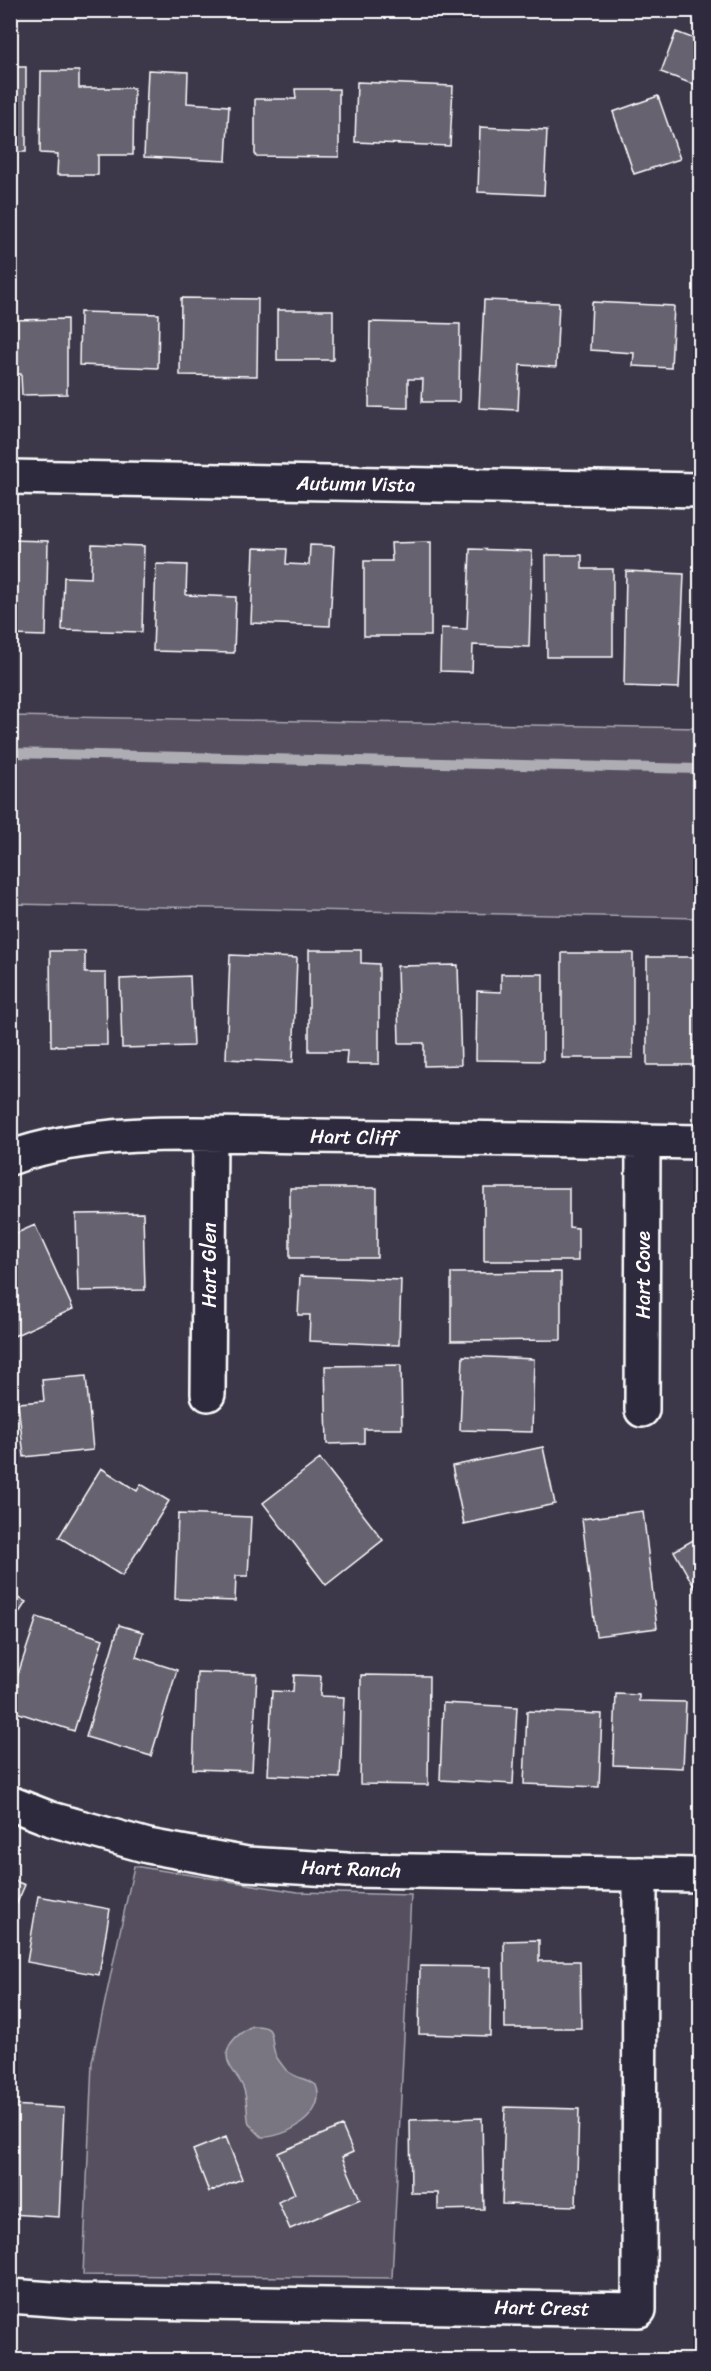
<svg xmlns="http://www.w3.org/2000/svg" width="711" height="2371" viewBox="0 0 711 2371" font-family="Sriracha,sans-serif">
	<style>
		.green { fill: #555060; stroke: #aaa8b0; stroke-width: 1.5 }
		.water { fill: #797682; stroke: #afadb4; stroke-width: 1.5 }
		.lines { fill: none; stroke-linecap: round; stroke-linejoin: round }
		.stream { stroke: #afadb4; stroke-width: 10 }
		.building { fill: #666270; stroke: #fff; stroke-width: 1.5 }
		.minor-casing { stroke: #fff; stroke-width: 38 }
		.minor { stroke: #2f2a3d; stroke-width: 33 }
		.labels { text-anchor: middle; dominant-baseline: central; stroke-width: 6; stroke-linejoin: round; paint-order: stroke }
		.street-label { font-size: 20px; fill: #fff; stroke: #2f2a3d }
	</style>
	<rect width="100%" height="100%" fill="#3c3749"/>
	<filter id="ink" filterUnits="userSpaceOnUse"><feTurbulence type="fractalNoise" baseFrequency=".0167" numOctaves="2"/><feDisplacementMap in="SourceGraphic" scale="12" xChannelSelector="R" yChannelSelector="G"/><feConvolveMatrix kernelMatrix="1 2 1 2 8 2 1 2 1" color-interpolation-filters="sRGB"/></filter>
	<g filter="url(#ink)">
		<!-- green -->
		<path class="green" d="M10,716L700,728V918L11,904Z
			M134,1866L298,1892L411,1895L392,2278L83,2275L92,2062Z"/>
		<!-- water -->
		<path class="water" d="M252,2026C278,2025 269,2036 275,2054C277,2059 283,2066 286,2070C296,2079 306,2078 316,2085C328,2114 286,2138 262,2137L249,2124C246,2112 248,2099 243,2087C240,2080 234,2073 230,2066C220,2048 237,2034 252,2026Z"/>
		<g class="lines">
			<!-- stream -->
			<path class="stream" d="M10,753L700,769"/>
		</g>
		<!-- building -->
		<path class="building" d="M676,32L700,41V87L661,72Z
			M10,67H26V152H10Z
			M148,70L188,72L187,103L229,106L226,161L144,157Z
			M41,71H79V88H134L133,155H98V175H57L58,154L40,153Z
			M357,82L453,86L450,146L355,142Z
			M295,89H339V157L255,156V99H296Z
			M658,96L680,159L634,174L613,112Z
			M480,127L547,130L544,195L478,192Z
			M181,298L258,299L257,376L180,375Z
			M484,300L559,303L556,367L520,365L518,410L479,408Z
			M697,301H700V358H694Z
			M592,302L674,306L671,368L633,366L634,353L590,350Z
			M277,310H333V360H277Z
			M80,312L159,314L158,368L79,365Z
			M67,319V394L22,395L21,374H10V320Z
			M370,322L460,324L459,402H422L423,379H408V408L369,407Z
			M10,540L48,541L46,636L10,635Z
			M431,542V636H364V561H392L391,543Z
			M92,544L144,546L142,632L62,630L64,577L91,578Z
			M310,545L334,546L330,626L251,623L254,548L287,549L286,564L309,565Z
			M470,549L532,551L529,647L473,645L472,672L440,671L441,628L467,629Z
			M546,555H582V569H613V657H547Z
			M156,564L187,565L186,595L236,597L234,653L153,651Z
			M626,571L684,574L679,688L624,686Z
			M309,950H361V963L379,964V1064H346L347,1051H309Z
			M50,951H85V973H106L107,1045L51,1046Z
			M562,953H633V1058H562Z
			M230,955L297,958L293,1062L226,1059Z
			M647,957H697V982H700V1065H647Z
			M458,965L461,1065L424,1066V1043H399L397,966Z
			M501,974H543V1061L476,1060L477,991L501,992Z
			M190,976L193,1046L122,1048L120,979Z
			M290,1188H377V1258H290Z
			M484,1188H569V1227L578,1228V1261H484Z
			M143,1213L145,1290L78,1291L76,1214Z
			M35,1225L73,1309L14,1336L10,1328V1236Z
			M561,1272V1340L451,1341V1273Z
			M300,1276L401,1280L399,1345L309,1341L310,1315H298Z
			M463,1356L534,1359L532,1432L460,1430Z
			M401,1365L402,1429H364V1443L327,1444L325,1366Z
			M86,1376L93,1450L24,1457L18,1403L44,1401L42,1380Z
			M543,1447L555,1504L464,1524L452,1466Z
			M320,1459L383,1540L326,1585L263,1503Z
			M101,1468L137,1491L141,1484L169,1501L122,1576L59,1537Z
			M643,1511L657,1628L596,1636L582,1519Z
			M178,1514L251,1517L248,1576H236L235,1601L175,1599Z
			M700,1536V1597L674,1551Z
			M10,1593L26,1602L10,1627Z
			M37,1617L103,1639L74,1731L10,1710V1698Z
			M119,1625L143,1632L136,1657L177,1670L151,1756L86,1737Z
			M197,1672L257,1674L252,1771L193,1769Z
			M294,1675L321,1676L320,1696L344,1697L340,1778L268,1775L272,1691L293,1692Z
			M361,1675L429,1676L428,1785L360,1784Z
			M616,1694L639,1695V1701L686,1702L683,1768L613,1765Z
			M443,1703L517,1707L513,1784L440,1780Z
			M527,1711L602,1714L599,1787L524,1784Z
			M10,1879L25,1885L10,1919Z
			M38,1896L110,1909L99,1975L27,1962Z
			M539,1940V1961H580L581,2028H505L504,1941Z
			M420,1966L491,1967L490,2036L419,2034Z
			M10,2105L64,2108L59,2217L10,2214Z
			M505,2107L579,2109L576,2206L502,2204Z
			M482,2118L484,2209L438,2210V2193H411L410,2120Z
			M342,2126L353,2152L342,2157L360,2199L290,2229L278,2202L295,2194L278,2153Z
			M226,2137L242,2179L209,2192L193,2150Z"/>
		<g class="lines">
			<defs>
				<path id="minor" d="M10,477L700,490
					M10,1158C99,1125 219,1135 313,1136C442,1138 571,1139 700,1142
					M208,1394L210,1135
					M642,1410L643,1141
					M10,1803L51,1819L148,1846L247,1864L347,1870L700,1875
					M10,2296L79,2301L639,2310L640,1874"/>
			</defs>
			<!-- minor casing -->
			<use href="#minor" class="minor-casing"/>
			<!-- minor -->
			<use href="#minor" class="minor"/>
		</g>
	</g>
	<g class="labels">
		<!-- street labels -->
		<g class="street-label">
			<text transform="translate(356 484) rotate(1)">Autumn Vista</text>
			<text transform="translate(354 1137) rotate(1)">Hart Cliff</text>
			<text transform="translate(209 1265) rotate(-90)">Hart Glen</text>
			<text transform="translate(643 1275) rotate(-90)">Hart Cove</text>
			<text transform="translate(351 1869) rotate(2)">Hart Ranch</text>
			<text transform="translate(542 2308) rotate(1)">Hart Crest</text>
		</g>
	</g>
	<!-- margin -->
	<rect width="711" height="2371" fill="none" stroke="#2f2a3d" stroke-width="36"/>
	<rect x="18" y="18" width="675" height="2335" fill="none" stroke="#fff" stroke-width="2" filter="url(#ink)"/>
</svg>
